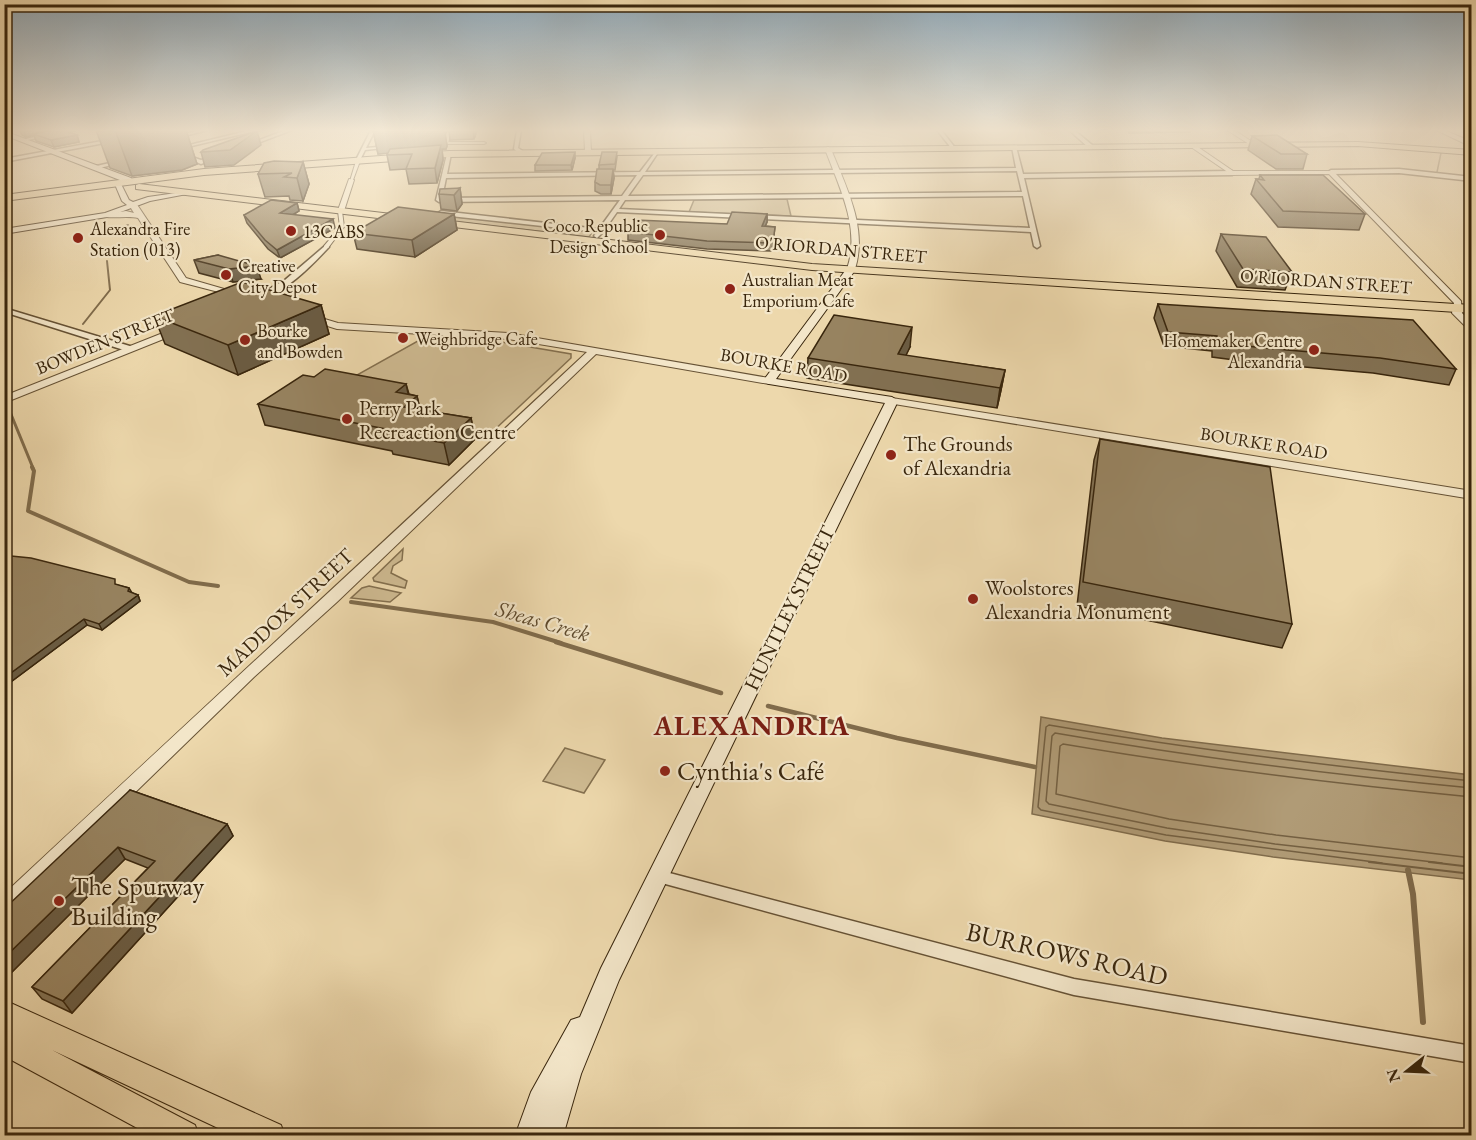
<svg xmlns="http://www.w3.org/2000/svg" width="1476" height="1140" viewBox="0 0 1476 1140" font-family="'EB Garamond',serif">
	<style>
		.green { fill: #ceba91; stroke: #84704f; stroke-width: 1.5 }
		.water { fill: #b09b76; stroke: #806c4c; stroke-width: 1.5 }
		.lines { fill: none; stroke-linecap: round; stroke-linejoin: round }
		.shore-far1 { stroke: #746042; stroke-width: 1.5 }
		.shore { stroke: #746042; stroke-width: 2 }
		.stream-far5 { stroke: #806c4c; stroke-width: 1.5 }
		.stream-far4 { stroke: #806c4c; stroke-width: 2 }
		.stream-far3 { stroke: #806c4c; stroke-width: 3 }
		.stream-far2 { stroke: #806c4c; stroke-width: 4 }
		.stream-far1 { stroke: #806c4c; stroke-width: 4.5 }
		.stream { stroke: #806c4c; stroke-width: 6 }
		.pedestrian-casing { stroke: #665235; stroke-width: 2 }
		.minor-casing { stroke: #665235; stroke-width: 3 }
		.tertiary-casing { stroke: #665235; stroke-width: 2 }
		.secondary-casing { stroke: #39260d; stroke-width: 2 }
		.primary-casing { stroke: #39260d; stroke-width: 2 }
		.pedestrian { fill: #f3e6c9; fill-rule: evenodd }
		.minor { fill: #f3e6c9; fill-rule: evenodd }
		.tertiary { fill: #f3e6c9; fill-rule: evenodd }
		.secondary { fill: #f3e6c9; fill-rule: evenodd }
		.primary { fill: #edd8ac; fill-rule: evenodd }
		.wall { fill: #827153; stroke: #39260d; stroke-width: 1.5 }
		.shaded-wall { fill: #6a5c43; stroke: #39260d; stroke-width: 1.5 }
		.building { fill: #978360; stroke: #39260d; stroke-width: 1.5 }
		.poi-dot { fill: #8f2418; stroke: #f3e6c9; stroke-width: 2 }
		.labels { text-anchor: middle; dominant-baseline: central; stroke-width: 4.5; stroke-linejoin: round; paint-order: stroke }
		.far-poi-label { font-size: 18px; fill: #39260d; stroke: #f3e6c9; text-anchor: start }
		.far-street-label { font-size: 18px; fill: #39260d; stroke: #f3e6c9 }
		.poi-label { font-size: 21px; fill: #39260d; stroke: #f3e6c9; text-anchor: start }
		.street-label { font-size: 21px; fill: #39260d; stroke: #f3e6c9 }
		.water-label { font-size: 22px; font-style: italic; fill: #5d492c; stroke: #f3e6c9 }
		.near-poi-label { font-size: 26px; fill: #39260d; stroke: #f3e6c9; text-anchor: start }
		.near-street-label { font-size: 26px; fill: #39260d; stroke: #f3e6c9 }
		.district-label { font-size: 27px; font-weight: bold; letter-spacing: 1.5px; fill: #7a1f14; stroke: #f3e6c9 }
	</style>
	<rect width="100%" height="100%" fill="#edd8ac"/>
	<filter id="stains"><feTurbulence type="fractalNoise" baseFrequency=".00333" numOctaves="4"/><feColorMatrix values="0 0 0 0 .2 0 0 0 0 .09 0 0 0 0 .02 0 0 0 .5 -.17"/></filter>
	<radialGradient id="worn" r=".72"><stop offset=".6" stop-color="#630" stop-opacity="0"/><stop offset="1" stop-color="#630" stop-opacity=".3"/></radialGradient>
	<!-- green -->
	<path class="green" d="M787,199L791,216L689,212L694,200Z
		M437,215L593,231L589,237L432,219Z
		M425,337L501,342L571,354V358L489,435L416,422L330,390Z
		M403,549L402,560L393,566L391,573L407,581L405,588L374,581L373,578Z
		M369,586L401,593L390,602L351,598L362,588Z
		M565,748L605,760L584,793L543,781Z"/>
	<!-- water -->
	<path class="water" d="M1041,717L1162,738L1471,775V880L1273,857L1165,841L1032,814Z"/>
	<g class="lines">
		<!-- shore-far1 -->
		<path class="shore-far1" d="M1472,797C1335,784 1199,767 1063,744L1060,746L1056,794L1169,819L1276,835L1472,858
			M1382,863L1166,835L1041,810L1038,807L1046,727L1049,725C1189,749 1330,766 1472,781
			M1442,863L1275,844L1167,828L1049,804L1046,801L1052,736L1055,733C1193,757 1332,775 1472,788"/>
		<!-- shore -->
		<path class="shore" d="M1369,862L1472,874
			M1429,862L1472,867"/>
		<!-- stream-far5 -->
		<path class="stream-far5" d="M1437,172L1441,153"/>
		<!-- stream-far4 -->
		<path class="stream-far4" d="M122,228L128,225
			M83,324L110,290L107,261"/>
		<!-- stream-far3 -->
		<path class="stream-far3" d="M8,407L33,468"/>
		<!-- stream-far2 -->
		<path class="stream-far2" d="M32,467L34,471L28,511L189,582L218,586
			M351,602L493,622L561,643"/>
		<!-- stream-far1 -->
		<path class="stream-far1" d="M556,642L721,693
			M768,706L897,738L1035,767"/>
		<!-- stream -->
		<path class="stream" d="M1408,870L1413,894L1423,1022"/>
		<defs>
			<path id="pedestrian" d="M442,142H484L486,143L484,144H441Z
				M358,160L360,161L353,180L350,181L356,161Z
				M340,210L342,211L344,227L328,248H324V246L340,227L338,211Z"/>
			<path id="minor" d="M67,130H76L23,141L21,140Z
				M200,130H208L176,138L174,137Z
				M251,130H259L179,149L177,148Z
				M286,130H292L250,146L246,145Z
				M371,130H375L366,148L390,146L392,147L365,150L359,162H355Z
				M448,130H452L448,143L430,145V143L444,141Z
				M517,130H521L518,148L524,152V154H520L514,149Z
				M937,130H941L956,149H952Z
				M1069,130H1074L1092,145V147H1088Z
				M113,139L115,141L4,162V159Z
				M1014,146L1016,147L1023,174L1232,171L1235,173L1232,175L1024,178L1040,246L1037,248L1034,246L1031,232L617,212L603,232L597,238L594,236L597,232L441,215L438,213L441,211L599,229L620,200L439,202L436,200L447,154L449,153L451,154L447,174L640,172L657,150L659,151L645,172L1016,168L1012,147ZM1017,171L1022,192L628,196L643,175ZM637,175L622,196L442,198L446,178ZM1023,196L1030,228L619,209L625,200Z
				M182,154L201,160L217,156L219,157L201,164L182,156Z
				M123,160L125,162L95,169L92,167Z
				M1399,169L1472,177V181L1399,173L1331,174L1328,172L1331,170Z
				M326,245L329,247L328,248C313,264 281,298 258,297V295L285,280Z
				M4,308L133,347L134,349L127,351L4,312Z
				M658,870L1074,979L1472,1046V1063L1074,995L658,882L653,880L651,876L653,872Z"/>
			<path id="tertiary" d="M584,130H590L591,152L588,154L585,152Z
				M1227,130H1234L1257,145L1252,146Z
				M1436,130H1444L1472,142V147Z
				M1191,145H1195L1233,171H1333L1461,301L1462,313L1472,324V333L1452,313L1454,303L1329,174L1232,175L1191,147Z
				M828,147L831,149C846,187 868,228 855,269L851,271L847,269C861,228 839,187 825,149Z
				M349,179L354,180L344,211L337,213Z
				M133,203H136L186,278L238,293V297L180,282L138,218C126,215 108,220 98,215L126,211L134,213L129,205Z
				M308,314L338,323L508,333L769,378L774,381L769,384L596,354L337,602L254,677L11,913L4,915V894C198,712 393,534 587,352L508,339L337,329L305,319V315Z
				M178,327L183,330L181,332L4,403V396Z
				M892,398L1472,491V499L888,403L887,401Z"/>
			<path id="secondary" d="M4,131L131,178L132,180L125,182L4,135Z
				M114,182H120L129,200L133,202L148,197L183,192L187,194L150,201L107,217L4,234V229L105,213L127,205L122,201Z
				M851,266L856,269L776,379L892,397L898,401L619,980L581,1074L563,1136H515L531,1092L571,1020L580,1017L601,968L885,403L769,384L763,381L848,267Z"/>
			<path id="primary" d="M1358,142L1472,150V155L1358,146L449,157L204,175L4,201V195L204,169L449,151Z
				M139,184L812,264L1472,305V313L812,270L136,189V185Z
				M4,1000L281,1125L285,1136H235L52,1050L195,1125L199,1136H152L4,1056Z"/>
		</defs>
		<!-- pedestrian casing -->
		<use href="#pedestrian" class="pedestrian-casing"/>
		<!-- minor casing -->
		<use href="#minor" class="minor-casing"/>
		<!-- tertiary casing -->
		<use href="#tertiary" class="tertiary-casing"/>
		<!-- secondary casing -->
		<use href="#secondary" class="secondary-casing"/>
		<!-- primary casing -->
		<use href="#primary" class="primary-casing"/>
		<!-- pedestrian -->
		<use href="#pedestrian" class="pedestrian"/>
		<!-- minor -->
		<use href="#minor" class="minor"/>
		<!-- tertiary -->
		<use href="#tertiary" class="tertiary"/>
		<!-- secondary -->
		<use href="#secondary" class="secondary"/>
		<!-- primary -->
		<use href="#primary" class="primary"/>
	</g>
	<!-- wall -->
	<path class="wall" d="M20,130H63L77,135L79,142L54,147L36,141L34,135L26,137L22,135Z
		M96,130H186L197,164L182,170L132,176L110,168Z
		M373,130H447L445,133L447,146L446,149H442L443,160L437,183L409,184L406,169L390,170L387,155L388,153L378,154Z
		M449,130H477L474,139L450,140Z
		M1126,130H1191L1190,132L1129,133Z
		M1252,136L1307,154L1303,169H1276L1248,150Z
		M617,157L615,170H613L614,178L611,194H601L595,191V182L599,169V165Z
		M575,158L572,170L535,171V165Z
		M303,162L309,184L303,201L290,200L289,196L265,197L258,174Z
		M1260,175L1365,214L1359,230L1278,227L1251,194L1256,179H1259Z
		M460,188L462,204L457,211L441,209L439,194Z
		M297,203L299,211L293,215L335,228L280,258L268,249L247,223L244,215Z
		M454,214L457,230L415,257L357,249L353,233Z
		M767,214V222L765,226L775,227L772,251L707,249L628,240V232L727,224Z
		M1221,234L1292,272L1285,290L1237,287L1216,251Z
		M218,255L261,279L233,282L199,273L194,260Z
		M1158,304L1456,369L1449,385L1373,373L1258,363L1212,357V351L1164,346L1154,318Z
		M321,305L329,334L238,375L165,344L154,316Z
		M910,347L905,356L1005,370L1001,390L997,408L807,378L808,358Z
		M314,377L406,384L409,394L417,396L420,410L471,418L475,439L449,465L393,454L392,451L265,425L258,404Z
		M1100,439L1292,624L1282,648L1077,606L1094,460Z
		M4,558L129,588L132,593L138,595L140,601L102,630L87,625L4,687Z
		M130,790L227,824L233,836L72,1013L42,999L32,987L148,868L125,859L4,980Z"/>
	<!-- shaded-wall -->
	<path class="shaded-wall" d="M23,130H50L33,134L34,135L26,137Z
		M115,130H186L197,164L182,170L132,176Z
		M373,130H447L445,133L447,146L446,149H442L443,160L437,183L435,168L440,149L378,154Z
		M473,130H477L474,139Z
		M257,131L261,145L234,165L205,167L201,152Z
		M77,135L79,142L54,147L51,140Z
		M575,152V158L572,170L571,165Z
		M303,162L309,184L303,201L297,178Z
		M613,169L614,178L611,194V185Z
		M460,188L462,204L457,211L454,195Z
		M297,203L299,211L282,221L280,213Z
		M454,214L457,230L415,257L412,240Z
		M767,214V222L762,234V226Z
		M333,219L335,228L280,258L277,250Z
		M4,234L9,251L4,252Z
		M257,266L261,279L233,282L229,269Z
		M321,305L329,334L238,375L228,345Z
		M912,327L910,347L898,372V354Z
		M1005,370L1001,390L997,408L1000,388Z
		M406,384L410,402L417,396L422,417L409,428L396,392Z
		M471,418L475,439L449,465L444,443Z
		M138,595L140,601L102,630L99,624Z
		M84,619L87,625L4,687V678Z
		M227,824L233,836L72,1013L63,1001Z
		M118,847L125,859L4,980V958Z"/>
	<!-- building -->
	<path class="building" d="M52,130H63L77,135L51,140L33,134Z
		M257,131L230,150L201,152L203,150Z
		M1277,135L1307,154H1281L1252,136Z
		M441,145L435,168L406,169L412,154L387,155L390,149Z
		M575,152L571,165H535L542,153Z
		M602,152H617L615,164L599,165Z
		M274,161L303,162L297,178L284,177L292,173L258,174L264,163Z
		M597,169H613L611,185H600L595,182Z
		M1260,175H1323L1365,214L1283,211L1256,179L1264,180Z
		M460,188L454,195L439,194L440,189Z
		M271,200L297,203L280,213L333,219L277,250L265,240L244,215Z
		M398,207L454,214L412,240L353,233Z
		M732,212L767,214L762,226L775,227L773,243L707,241L628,232L637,220L727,224Z
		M1221,234L1266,237L1292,272L1243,269Z
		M218,255L257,266L229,269L194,260Z
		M242,282L321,305L228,345L154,316Z
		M1158,304L1413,320L1456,369L1380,358L1263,348L1217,342V336L1168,332Z
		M834,315L912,327L898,354L1005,370L1000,388L808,358Z
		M325,369L406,384L396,392L417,396L404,407L471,418L444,443L388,433L391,430L258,404L303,375L314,377Z
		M1100,439L1270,467L1292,624L1083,582Z
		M11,556L31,558L115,579V584L129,588L128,591L138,595L99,624L84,619L4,678V558Z
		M130,790L227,824L63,1001L32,987L155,861L118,847L4,958V909Z"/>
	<!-- sky -->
	<linearGradient id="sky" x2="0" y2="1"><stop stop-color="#91aaba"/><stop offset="0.45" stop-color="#f7edda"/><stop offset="1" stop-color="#f7edda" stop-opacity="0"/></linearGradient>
	<rect width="1476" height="290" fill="url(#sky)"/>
	<!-- markers -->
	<g class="poi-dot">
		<circle cx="291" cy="231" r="6"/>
		<circle cx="660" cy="235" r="6"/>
		<circle cx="78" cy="238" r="6"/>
		<circle cx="226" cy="275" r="6"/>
		<circle cx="730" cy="289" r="6"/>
		<circle cx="403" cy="338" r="6"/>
		<circle cx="245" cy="340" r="6"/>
		<circle cx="1314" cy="350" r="6"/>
		<circle cx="347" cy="419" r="6"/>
		<circle cx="891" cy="455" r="6"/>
		<circle cx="973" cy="599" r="6"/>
		<circle cx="665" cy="771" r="6"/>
		<circle cx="59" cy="901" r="6"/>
	</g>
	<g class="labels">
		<!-- far-poi labels -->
		<g class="far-poi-label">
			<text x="648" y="225" text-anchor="end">Coco Republic<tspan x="648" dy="21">Design School</tspan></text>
			<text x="90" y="228">Alexandra Fire<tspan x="90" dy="21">Station (013)</tspan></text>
			<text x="303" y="231">13CABS</text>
			<text x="238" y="265">Creative<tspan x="238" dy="21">City Depot</tspan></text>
			<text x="742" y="279">Australian Meat<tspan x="742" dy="21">Emporium Cafe</tspan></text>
			<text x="257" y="330">Bourke<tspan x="257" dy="21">and Bowden</tspan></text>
			<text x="415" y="338">Weighbridge Cafe</text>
			<text x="1302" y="340" text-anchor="end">Homemaker Centre<tspan x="1302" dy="21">Alexandria</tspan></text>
		</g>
		<!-- far-street labels -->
		<g class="far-street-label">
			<text transform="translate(841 249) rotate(5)">O'RIORDAN STREET</text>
			<text transform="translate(1326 281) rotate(4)">O'RIORDAN STREET</text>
			<text transform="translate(105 341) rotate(-22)">BOWDEN STREET</text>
			<text transform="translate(784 365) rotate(10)">BOURKE ROAD</text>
			<text transform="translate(1264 443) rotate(9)">BOURKE ROAD</text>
		</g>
		<!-- poi labels -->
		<g class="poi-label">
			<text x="359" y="407">Perry Park<tspan x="359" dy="24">Recreaction Centre</tspan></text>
			<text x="903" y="443">The Grounds<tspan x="903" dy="24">of Alexandria</tspan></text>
			<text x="985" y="587">Woolstores<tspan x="985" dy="24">Alexandria Monument</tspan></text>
		</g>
		<!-- street labels -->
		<g class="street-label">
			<text transform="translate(789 608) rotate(-64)">HUNTLEY STREET</text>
			<text transform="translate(285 612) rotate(-43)">MADDOX STREET</text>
		</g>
		<!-- water labels -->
		<g class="water-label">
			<text transform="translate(543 621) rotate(16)">Sheas Creek</text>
		</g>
		<!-- near-poi labels -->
		<g class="near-poi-label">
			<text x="677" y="771">Cynthia's Café</text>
			<text x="71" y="886">The Spurway<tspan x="71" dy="30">Building</tspan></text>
		</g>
		<!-- near-street labels -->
		<g class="near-street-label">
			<text transform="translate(1067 954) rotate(13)">BURROWS ROAD</text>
		</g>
		<!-- district labels -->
		<g class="district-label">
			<text x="752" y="725">ALEXANDRIA</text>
		</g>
	</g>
	<!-- margin -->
	<rect width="1476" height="1140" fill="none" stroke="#edd8ac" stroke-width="24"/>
	<rect x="6" y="6" width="1464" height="1128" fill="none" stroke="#39260d" stroke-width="3"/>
	<rect x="12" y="12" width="1452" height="1116" fill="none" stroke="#39260d" stroke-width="1.5"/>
	<!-- north arrow -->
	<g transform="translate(1407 1071) rotate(252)" stroke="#f3e6c9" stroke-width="4.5" paint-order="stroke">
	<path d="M0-4.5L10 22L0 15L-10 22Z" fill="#39260d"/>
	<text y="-9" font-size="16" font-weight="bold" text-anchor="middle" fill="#39260d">N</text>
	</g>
	<rect width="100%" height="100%" filter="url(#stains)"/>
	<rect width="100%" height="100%" fill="url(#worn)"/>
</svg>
